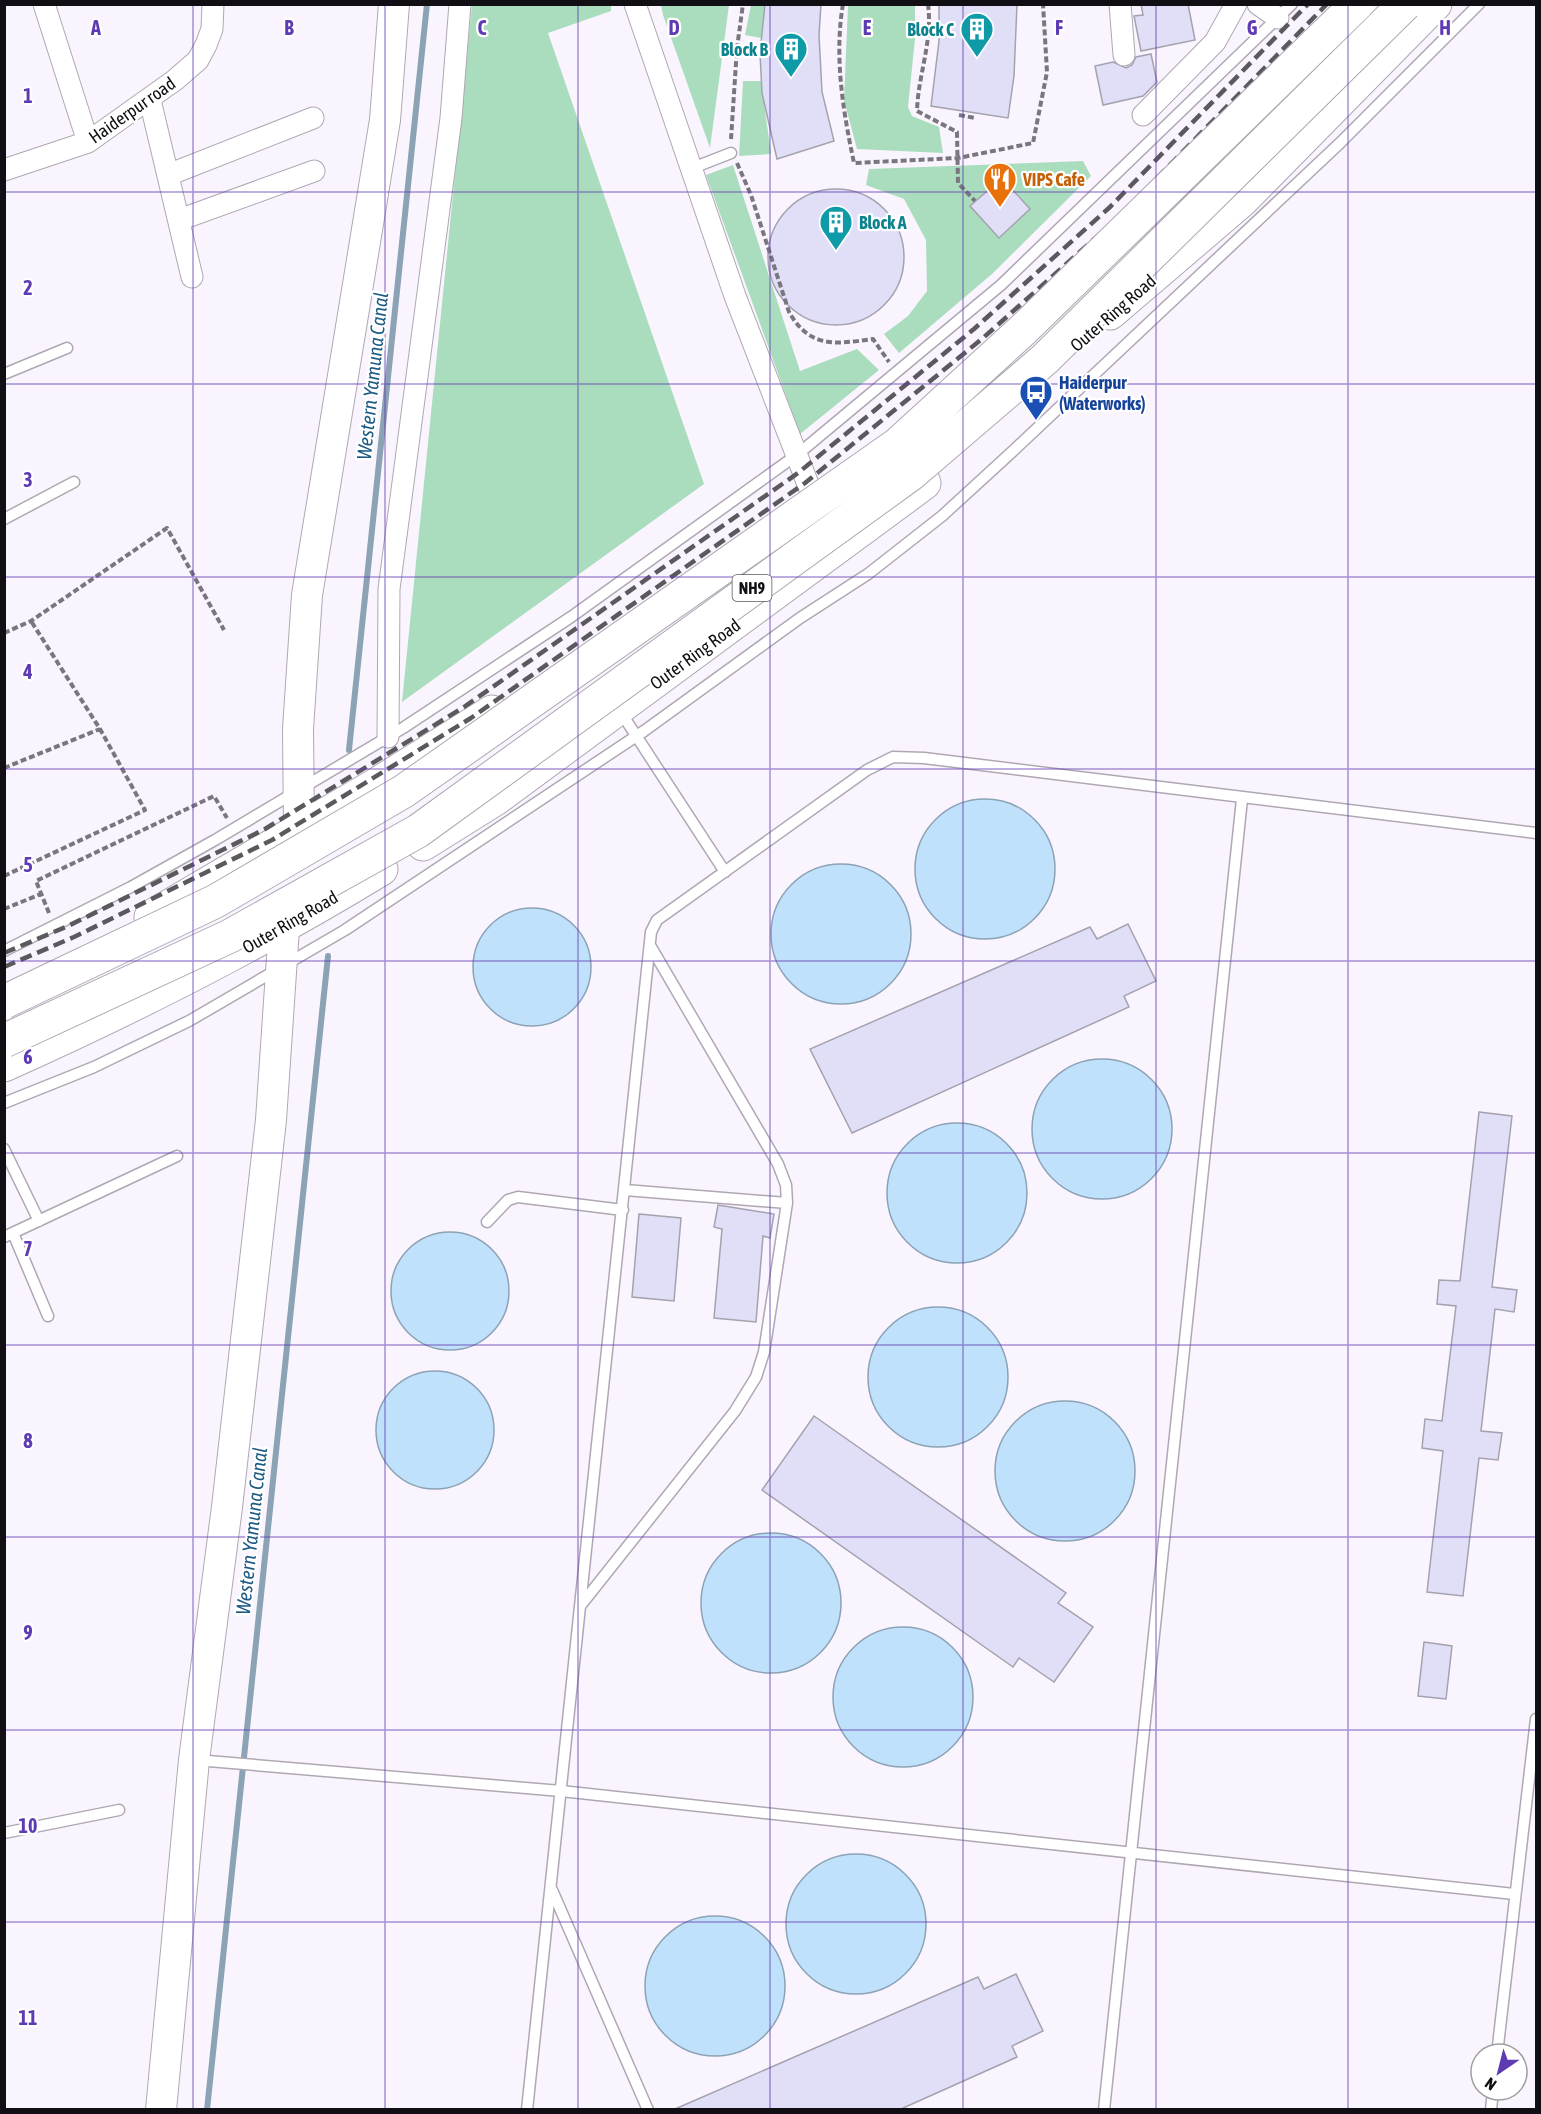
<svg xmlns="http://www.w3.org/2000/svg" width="1541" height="2114" viewBox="0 0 1541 2114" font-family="'Asap Condensed',sans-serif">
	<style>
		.green { fill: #aaddbd }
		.water { fill: #c0e1fb; stroke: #8ca2b5; stroke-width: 1.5 }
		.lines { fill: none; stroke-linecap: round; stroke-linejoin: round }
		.stream { stroke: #8ca2b5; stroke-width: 6 }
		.building { fill: #e1dff7; stroke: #a3a2ae; stroke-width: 1.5 }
		.lane-casing { stroke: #afa8b3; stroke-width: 13 }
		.street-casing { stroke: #afa8b3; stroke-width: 23 }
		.secondary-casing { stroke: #afa8b3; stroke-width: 32 }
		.primary-casing { stroke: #afa8b3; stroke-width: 35 }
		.path { stroke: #7a767d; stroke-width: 4; stroke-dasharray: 6 3; stroke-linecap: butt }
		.lane { stroke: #fff; stroke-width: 10 }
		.street { stroke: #fff; stroke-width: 21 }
		.secondary { stroke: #fff; stroke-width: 30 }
		.primary { stroke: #fff; stroke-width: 33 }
		.rail { stroke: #5b585e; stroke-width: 4.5; stroke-dasharray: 12 6; stroke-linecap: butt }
		.highway-bridge-casing { stroke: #afa8b3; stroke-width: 35; stroke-linecap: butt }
		.highway-bridge { stroke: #fff; stroke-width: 33 }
		.grid { fill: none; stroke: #5f3bb3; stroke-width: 1.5; stroke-opacity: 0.55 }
		.labels { text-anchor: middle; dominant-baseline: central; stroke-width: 4.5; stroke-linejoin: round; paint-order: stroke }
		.shield { fill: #fff; stroke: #58575a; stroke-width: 1.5 }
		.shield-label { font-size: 16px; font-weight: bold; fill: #110f13 }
		.culture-label { font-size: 18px; font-weight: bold; fill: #0d838f; stroke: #fff; text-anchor: end }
		.street-label { font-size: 18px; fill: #110f13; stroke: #fff }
		.food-label { font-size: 18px; font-weight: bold; fill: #c56008; stroke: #fff; text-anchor: start }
		.transit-label { font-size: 18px; font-weight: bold; fill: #164399; stroke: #fff; text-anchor: start }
		.water-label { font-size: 20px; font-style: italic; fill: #1e5b84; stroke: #fff }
		.grid-label { font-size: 20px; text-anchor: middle; font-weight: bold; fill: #5f3bb3; stroke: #fff; stroke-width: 4.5; stroke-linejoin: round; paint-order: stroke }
	</style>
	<rect width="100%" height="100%" fill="#faf4fe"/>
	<!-- green -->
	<path class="green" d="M472,5H611V11L548,33L704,484L402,702Z
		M661,5H729L710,148L663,15Z
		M751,5H766L761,38L745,35Z
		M848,5H915V39L908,107L912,116L939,127L943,153L857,149L844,100Z
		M743,81H761L771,154L739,156Z
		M1083,161L1091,176L992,274L899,353L884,334L908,316L927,291L926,240L904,199L866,185L869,169Z
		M733,165L800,371L857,349L879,370L800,434L706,175Z"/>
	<!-- water -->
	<path class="water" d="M915 869a70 70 0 1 1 140 0a70 70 0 1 1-140 0Z
		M771 934a70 70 0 1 1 140 0a70 70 0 1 1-140 0Z
		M473 967a59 59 0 1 1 118 0a59 59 0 1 1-118 0Z
		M1032 1129a70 70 0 1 1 140 0a70 70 0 1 1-140 0Z
		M887 1193a70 70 0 1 1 140 0a70 70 0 1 1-140 0Z
		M391 1291a59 59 0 1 1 118 0a59 59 0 1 1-118 0Z
		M868 1377a70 70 0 1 1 140 0a70 70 0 1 1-140 0Z
		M376 1430a59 59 0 1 1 118 0a59 59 0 1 1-118 0Z
		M995 1471a70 70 0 1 1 140 0a70 70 0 1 1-140 0Z
		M701 1603a70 70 0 1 1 140 0a70 70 0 1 1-140 0Z
		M833 1697a70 70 0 1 1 140 0a70 70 0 1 1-140 0Z
		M786 1924a70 70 0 1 1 140 0a70 70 0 1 1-140 0Z
		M645 1986a70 70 0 1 1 140 0a70 70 0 1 1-140 0Z"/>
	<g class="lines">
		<!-- stream -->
		<path class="stream" d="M349,750L427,4
			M207,2110L328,956"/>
	</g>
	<!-- building -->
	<path class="building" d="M765,4H821L819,35L822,92L834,141L777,159L762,93L760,53Z
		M939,4H1017L1014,76L1008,118L931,106L939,41Z
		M1141,4H1188L1195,40L1141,51L1134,16L1143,15Z
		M1151,54L1157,82L1143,96L1103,105L1095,66L1113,62L1126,68L1132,65L1136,57Z
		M1002,178L1030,209L999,238L970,206Z
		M768 257a68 68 0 1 1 136 0a68 68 0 1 1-136 0Z
		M1128,924L1156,981L1124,996L1129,1007L852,1133L810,1049L1090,927L1097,939Z
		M1479,1112L1512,1116L1492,1287L1517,1290L1514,1312L1495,1309L1481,1431L1502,1433L1498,1460L1479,1458L1463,1596L1427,1592L1443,1451L1422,1448L1425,1419L1442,1421L1456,1306L1437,1304L1439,1280L1460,1281Z
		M718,1205L774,1214L770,1238L763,1236L756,1322L714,1318L722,1229L714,1227Z
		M639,1214L681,1218L674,1301L632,1297Z
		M814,1416L1066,1593L1058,1603L1093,1627L1054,1682L1019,1658L1013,1667L762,1490Z
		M1424,1642L1452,1646L1446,1699L1418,1696Z
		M1016,1974L1043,2031L1012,2046L1017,2057L901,2109H675L978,1977L984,1989Z"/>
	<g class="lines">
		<defs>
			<path id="lane" d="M690,169L731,153
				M4,374L67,348
				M4,519L74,482
				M620,711L725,872
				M4,951L131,887L215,840L403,728L571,617L798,454L1001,285L1292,4
				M4,1103L94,1067L189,1021L345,930L644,731L800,618L868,574L942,516L1014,450L1340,143L1479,4
				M4,1149L39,1221
				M625,1190L787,1203
				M487,1222L508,1200L518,1197L623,1210
				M13,1233L48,1316
				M4,1237L177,1156
				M581,1605L735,1411L756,1377L764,1352L787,1203L786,1185L778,1164L651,947
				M196,1760L561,1791L1514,1894
				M4,1833L119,1810
				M552,1890L648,2110
				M1497,2054L1536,1719
				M527,2110L651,932L657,920L867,770L893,757L924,758L1536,833
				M1104,2110L1242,799
				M1491,2110L1493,2090"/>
			<path id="street" d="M44,4L88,142
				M635,4L735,296L811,492
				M1120,4L1124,55
				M1258,4L1278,18
				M150,100L192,277
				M1143,115L1215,42L1236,4
				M4,170L88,142L175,80L198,60L206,45L212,29L213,4
				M168,175L313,118
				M179,220L314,171
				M388,737L389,589L451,118L460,4"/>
			<path id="secondary" d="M299,828L298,729L307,595L385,120L394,4
				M161,2110L194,1760L227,1507L271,1120L284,928"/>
			<path id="primary" d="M1110,313L1242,200L1435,4
				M423,844L495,799L924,483
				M151,917L376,785L492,712
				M4,1065C136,1006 258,944 381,869"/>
		</defs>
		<!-- lane casing -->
		<use href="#lane" class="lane-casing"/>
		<!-- street casing -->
		<use href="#street" class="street-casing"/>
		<!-- secondary casing -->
		<use href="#secondary" class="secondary-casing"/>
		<!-- primary casing -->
		<use href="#primary" class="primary-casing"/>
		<!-- path -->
		<path class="path" d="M843,4C834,57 843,111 854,163L958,158L1033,143L1047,72L1043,4
			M928,4C933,41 918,75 917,111L957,132L958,183L975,201
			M959,115L975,118
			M731,139L737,48L743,4
			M737,163L751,195L789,312C810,349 836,344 873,339L889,362
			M4,633L31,621L167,528L224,630
			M4,768L100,729
			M4,876L145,810L100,729L31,621
			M4,909L41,894
			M49,913L36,881L214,796L227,818"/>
		<!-- lane -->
		<use href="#lane" class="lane"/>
		<!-- street -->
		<use href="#street" class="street"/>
		<!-- secondary -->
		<use href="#secondary" class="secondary"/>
		<!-- primary -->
		<use href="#primary" class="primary"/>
		<!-- rail -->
		<path class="rail" d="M4,953L68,926L265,829L464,707L798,473L974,329L1110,207L1308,4
			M4,967L74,937L272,840L471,718L805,483L983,338L1119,217L1327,4"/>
		<defs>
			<path id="highway-bridge" d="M4,1002L216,901L404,791L898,444L1025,328L1357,4
				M4,1041L230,936L418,831L911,474L1045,359L1405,4"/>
		</defs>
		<!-- highway-bridge casing -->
		<use href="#highway-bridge" class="highway-bridge-casing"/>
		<!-- highway-bridge -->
		<use href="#highway-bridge" class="highway-bridge"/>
	</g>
	<!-- grid -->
	<path class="grid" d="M193,4V2110M385,4V2110M578,4V2110M770,4V2110M963,4V2110M1156,4V2110M1348,4V2110M4,192H1536M4,384H1536M4,577H1536M4,769H1536M4,961H1536M4,1153H1536M4,1345H1536M4,1537H1536M4,1730H1536M4,1922H1536"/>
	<!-- icons -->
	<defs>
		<symbol id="building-pin" viewBox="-11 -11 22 30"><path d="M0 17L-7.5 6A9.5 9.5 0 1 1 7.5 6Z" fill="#0f9aa8" stroke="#fff"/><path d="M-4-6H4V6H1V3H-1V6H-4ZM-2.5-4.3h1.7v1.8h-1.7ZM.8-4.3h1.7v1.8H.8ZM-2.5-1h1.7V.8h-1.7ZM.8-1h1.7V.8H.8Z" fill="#fff"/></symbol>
		<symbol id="restaurant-pin" viewBox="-11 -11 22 30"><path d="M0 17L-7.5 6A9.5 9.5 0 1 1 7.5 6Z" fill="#e8710a" stroke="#fff"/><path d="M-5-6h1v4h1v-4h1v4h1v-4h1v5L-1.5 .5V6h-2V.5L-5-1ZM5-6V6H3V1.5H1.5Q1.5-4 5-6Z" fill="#fff"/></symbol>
		<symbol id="bus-pin" viewBox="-11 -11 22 30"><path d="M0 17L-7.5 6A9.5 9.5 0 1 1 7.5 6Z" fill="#1a4fb4" stroke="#fff"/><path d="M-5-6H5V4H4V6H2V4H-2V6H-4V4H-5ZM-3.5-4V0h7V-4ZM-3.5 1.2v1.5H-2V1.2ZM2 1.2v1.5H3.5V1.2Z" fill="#fff"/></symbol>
	</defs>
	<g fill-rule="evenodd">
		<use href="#building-pin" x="958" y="10" width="38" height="52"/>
		<use href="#building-pin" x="772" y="30" width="38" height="52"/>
		<use href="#restaurant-pin" x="981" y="160" width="38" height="52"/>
		<use href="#building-pin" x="817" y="203" width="38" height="52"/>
		<use href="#bus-pin" x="1017" y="373" width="38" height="52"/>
	</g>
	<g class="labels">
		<!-- shield labels -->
		<rect class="shield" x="732.5" y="575" width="39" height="26" rx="4.5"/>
		<g class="shield-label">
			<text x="752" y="588">NH9</text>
		</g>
		<!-- culture labels -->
		<g class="culture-label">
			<text x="954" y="29">Block C</text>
			<text x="768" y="49">Block B</text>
			<text x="859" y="222" text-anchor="start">Block A</text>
		</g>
		<!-- street labels -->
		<g class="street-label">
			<text transform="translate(132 110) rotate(-35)">Haiderpur road</text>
			<text transform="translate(1113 313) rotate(-41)">Outer Ring Road</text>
			<text transform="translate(695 654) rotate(-36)">Outer Ring Road</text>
			<text transform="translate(290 922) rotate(-30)">Outer Ring Road</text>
		</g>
		<!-- food labels -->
		<g class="food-label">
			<text x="1023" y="179">VIPS Cafe</text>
		</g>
		<!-- transit labels -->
		<g class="transit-label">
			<text x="1059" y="382">Haiderpur<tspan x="1059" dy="21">(Waterworks)</tspan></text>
		</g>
		<!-- water labels -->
		<g class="water-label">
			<text transform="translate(372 376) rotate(-84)">Western Yamuna Canal</text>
			<text transform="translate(251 1531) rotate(-84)">Western Yamuna Canal</text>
		</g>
	</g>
	<g class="grid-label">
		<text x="96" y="35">A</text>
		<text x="289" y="35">B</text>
		<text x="482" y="35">C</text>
		<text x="674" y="35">D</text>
		<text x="867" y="35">E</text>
		<text x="1059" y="35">F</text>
		<text x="1252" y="35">G</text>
		<text x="1445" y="35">H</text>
		<text x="28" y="103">1</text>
		<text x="28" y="295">2</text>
		<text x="28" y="487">3</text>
		<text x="28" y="679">4</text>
		<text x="28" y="872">5</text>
		<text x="28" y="1064">6</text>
		<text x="28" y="1256">7</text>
		<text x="28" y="1448">8</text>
		<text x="28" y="1640">9</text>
		<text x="28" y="1833">10</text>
		<text x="28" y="2025">11</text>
	</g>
	<!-- border -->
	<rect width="1541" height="2114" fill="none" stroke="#110f13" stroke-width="12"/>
	<!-- north arrow -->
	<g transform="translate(1499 2072) rotate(215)"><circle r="28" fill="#ffffff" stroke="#a09fa1" stroke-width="1.5"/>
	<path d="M0-4.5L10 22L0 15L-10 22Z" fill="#5f3bb3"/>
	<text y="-9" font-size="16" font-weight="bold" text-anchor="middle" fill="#110f13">N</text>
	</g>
</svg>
